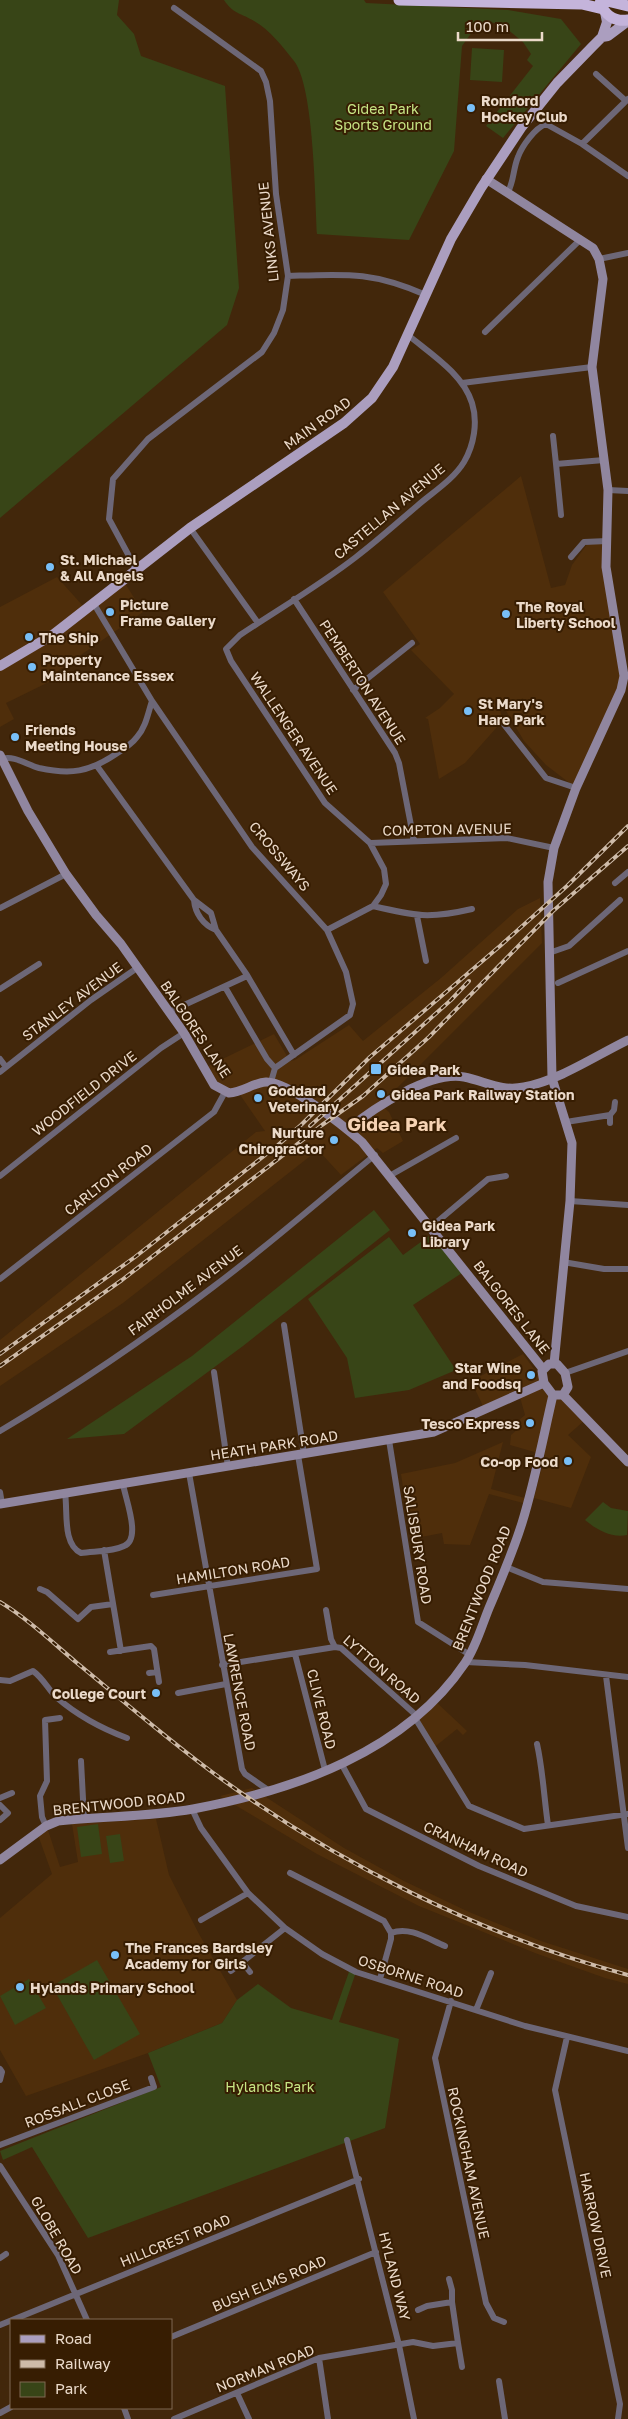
<svg xmlns="http://www.w3.org/2000/svg" width="628" height="2419" viewBox="0 0 628 2419" font-family="'Golos Text',sans-serif">
	<style>
		.built { fill: #4f2e0b }
		.green { fill: #384517 }
		.lines { fill: none; stroke-linecap: round; stroke-linejoin: round }
		.street { stroke: #6d6777; stroke-width: 6 }
		.secondary { stroke: #90869f; stroke-width: 9 }
		.primary { stroke: #ab9ebf; stroke-width: 10 }
		.highway { stroke: #c4b4db; stroke-width: 11 }
		.rail-casing { stroke: #cebba9; stroke-width: 4 }
		.rail { stroke: #371d02; stroke-width: 2; stroke-dasharray: 5.5; stroke-linecap: butt }
		.poi-dot { fill: #78bff7; stroke: #371d02; stroke-width: 2 }
		.labels { text-anchor: middle; dominant-baseline: central; stroke-width: 4; stroke-linejoin: round; paint-order: stroke }
		.poi-label { font-size: 14px; font-weight: bold; fill: #ebdaca; stroke: #371d02; text-anchor: start }
		.park-label { font-size: 14px; fill: #c7e685; stroke: #371d02 }
		.street-label { font-size: 14px; fill: #ebdaca; stroke: #371d02 }
		.district-label { font-size: 19px; font-weight: bold; fill: #f6d3b4; stroke: #371d02 }
	</style>
	<rect width="100%" height="100%" fill="#42270b"/>
	<!-- built -->
	<path class="built" d="M521,476L551,588L565,585L572,565L588,543L607,541L624,676L576,788L546,765L524,741L505,709L506,706L502,704L499,707L502,717L498,726L465,763L439,779L428,719L425,718L440,708L454,694L411,650L420,644L383,592Z
		M57,577L83,606L123,580L143,612L59,670L53,680L6,703L14,719L0,727V607Z
		M540,898L542,943L398,1087L378,1102L389,1112L403,1141L383,1153L377,1148L341,1175L318,1150L123,1303L0,1386V1340L256,1132L265,1131L236,1089L223,1088L214,1082L206,1067L274,1034L290,1061L295,1060L349,1025L363,1041L441,978L518,909Z
		M523,1354L553,1395H563L585,1420L568,1435L591,1457L571,1508L534,1498L545,1455L510,1445L511,1435L519,1428L518,1421L525,1415L518,1390L483,1406L471,1381Z
		M503,1442L491,1489L525,1498L523,1503L489,1494L470,1545L444,1544L442,1533L411,1539L401,1474L455,1463Z
		M434,1700L467,1731L463,1735L457,1729L432,1749L415,1718Z
		M252,1788L344,1848L404,1881L469,1912L541,1941L628,1969V1984L605,1978L535,1953L419,1906L317,1854L220,1796Z
		M156,1819L169,1875L199,1934L237,2000L222,2023L148,2053L26,2096L0,2050V1918L52,1874L38,1835L48,1830L60,1867L78,1862L72,1824Z"/>
	<!-- green -->
	<path class="green" d="M0,0H119L117,15L134,34L141,56L225,86L239,288L227,325L0,518Z
		M224,0H364L366,3L508,10L561,19L581,44L503,138L486,126L533,66L527,60L531,54L523,42L502,25L490,22L475,28L462,46L454,151L409,240L317,234C315,198 314,86 294,61C284,48 269,29 254,21C241,13 233,14 224,0Z
		M472,48L504,50L502,82L470,80Z
		M374,1210L390,1230L243,1346L124,1434L67,1439L192,1356Z
		M429,1236H432L462,1273L413,1305L456,1370L409,1390L355,1398L347,1358L308,1299L389,1237L403,1255Z
		M603,1502L611,1508L628,1511L627,1535C611,1538 597,1530 585,1520Z
		M98,1824L102,1854L81,1857L77,1827Z
		M120,1834L124,1861L110,1863L106,1836Z
		M97,1960L140,2034L94,2060L52,1986Z
		M350,1969L356,1972L339,2022L399,2039L385,2128L88,2238L32,2147L3,2160L0,2151L161,2087L148,2053L222,2023L237,2000L258,1984L291,2008L332,2020Z
		M29,1979L46,2008L15,2025L0,1996Z"/>
	<g class="lines">
		<!-- street -->
		<path class="street" d="M596,74L626,101
			M582,144L628,99
			M508,192C514,181 513,169 518,157C522,146 535,128 546,124L582,144L628,176
			M599,259L628,253
			M288,276C345,274 372,271 426,295
			M485,332L581,239
			M462,383L592,367
			M553,436L556,464
			M608,490L628,491
			M561,515L556,464L604,460
			M190,528L258,623
			M571,557L584,542L607,541
			M136,569L109,519L113,479L148,439L262,352L274,333L283,310L288,276L276,194L270,101L266,82L261,71L174,8
			M294,599L395,753L399,763L414,841
			M94,604L152,701L252,847L327,930L346,972L353,1004L350,1015L275,1068L271,1082
			M353,690L412,643
			M502,722L546,778L576,788
			M2,759C14,755 27,765 39,768C71,775 89,772 116,754C124,749 132,744 137,737C146,727 148,713 152,701
			M97,766L194,900L211,913L216,930L247,975L294,1055
			M370,843L507,838L554,848
			M615,883L628,872
			M194,900C195,913 203,925 216,930
			M373,906C415,916 429,919 472,909
			M0,908L66,874
			M417,916L426,961
			M327,930L373,906L381,895L386,884L384,869L370,843L325,803L231,661L226,649L240,635C279,609 320,585 356,557C377,541 397,523 417,506C433,492 453,480 464,462C474,445 478,422 472,403C463,374 431,354 408,335
			M549,953L569,946L620,900
			M558,983L628,951
			M225,987L267,1059L275,1068
			M0,989L39,964
			M169,1012L247,976
			M0,1059L6,1067
			M0,1072L91,1000L137,968
			M566,1122L610,1115L614,1110L615,1102
			M610,1123V1115
			M391,1175L456,1138
			M0,1176L161,1048L184,1033
			M570,1201L628,1205
			M431,1227L488,1179L506,1176
			M563,1262L604,1269H628
			M0,1279L214,1112L225,1092
			M284,1325L304,1454
			M214,1372L228,1467
			M565,1373L628,1351
			M0,1431C74,1387 145,1339 213,1287C269,1245 321,1199 375,1155
			M389,1440L418,1622L470,1655
			M189,1473L242,1769L245,1774L268,1790
			M0,1492L2,1504
			M65,1493C68,1511 62,1544 81,1553C94,1551 112,1552 124,1546C142,1539 125,1498 123,1484
			M104,1550L121,1651
			M506,1567L543,1582L628,1589
			M40,1589L47,1592L78,1619L91,1607L113,1604
			M153,1595L317,1569L298,1455
			M326,1610L331,1639L335,1647L341,1648L417,1716
			M110,1652L151,1646L154,1649L159,1682
			M295,1654L325,1770
			M466,1662L525,1665L628,1677
			M222,1665L335,1647
			M149,1673L157,1672
			M606,1676L628,1848
			M0,1680L10,1681L33,1671C43,1678 48,1689 56,1697C78,1716 100,1728 127,1738
			M178,1693L226,1684
			M415,1718L469,1806L524,1829L628,1814
			M537,1744C543,1771 544,1798 548,1825
			M81,1761L84,1818
			M341,1763L366,1809L479,1866L576,1906L628,1917
			M0,1798L12,1793
			M0,1805L8,1813L0,1820
			M192,1809L201,1828L248,1893L285,1928L322,1954L356,1972L525,2026L628,2051
			M46,1826L42,1817L40,1796L47,1781L45,1720L60,1718
			M290,1873L384,1921L391,1933V1939L380,1979
			M201,1920L248,1893
			M391,1933C410,1926 428,1939 445,1946
			M242,1962L250,1972
			M231,1971L285,1928
			M451,2001L435,2058L486,2303L494,2318L504,2322
			M476,2010L491,1973
			M567,2037L555,2090L620,2404L618,2419
			M0,2069L2,2072L0,2080
			M347,2140L399,2345L414,2419
			M0,2145L154,2087L151,2078
			M0,2166L58,2255L87,2320
			M0,2258L6,2254
			M449,2279L452,2290V2302
			M0,2325L359,2179
			M171,2337L376,2252
			M458,2343L462,2367
			M319,2358L328,2419
			M499,2381L505,2419
			M237,2393L249,2419
			M124,2408L128,2419
			M0,2413L11,2407
			M174,2419L319,2358L413,2342L433,2346L458,2343L452,2302L427,2306L418,2310"/>
		<!-- secondary -->
		<path class="secondary" d="M486,179L593,248L599,259L603,279L592,367L608,490L606,567L624,676L621,690L576,788L554,848L548,882L552,1078L572,1143L570,1201L554,1364
			M0,755L28,811L66,874L96,915L121,944L184,1033L214,1085L229,1093C243,1092 253,1083 266,1082C288,1081 345,1127 362,1142L543,1369
			M348,1129C374,1108 429,1071 464,1077C485,1081 501,1092 524,1087C560,1080 595,1056 628,1040
			M549,1364H557L565,1373L568,1387L563,1395H553L544,1383L542,1371Z
			M563,1395L628,1462
			M0,1504L434,1432L544,1383
			M0,1860L46,1826L58,1821C103,1816 148,1817 193,1809C295,1790 405,1752 465,1663C476,1647 482,1625 489,1608C501,1580 513,1552 522,1523C535,1481 543,1438 553,1395"/>
		<!-- primary -->
		<path class="primary" d="M602,37L607,22L605,12
			M0,666L54,634L190,528L344,423L372,398L393,367L451,239L481,188L521,128L557,83L593,46L602,37L608,36L628,21"/>
		<!-- highway -->
		<path class="highway" d="M399,0L582,4L603,9
			M603,0L628,6
			M600,3C605,15 615,22 628,20"/>
		<defs>
			<path id="rail" d="M310,1126L451,1000L469,981
				M0,1354L135,1257L278,1145L301,1125L370,1057L500,946L567,886L628,826
				M0,1366L122,1280L322,1125L363,1096L429,1037L553,911L628,846
				M0,1602C28,1619 52,1642 77,1663C122,1700 166,1738 212,1772C334,1862 482,1936 628,1975"/>
		</defs>
		<!-- rail casing -->
		<use href="#rail" class="rail-casing"/>
		<!-- rail -->
		<use href="#rail" class="rail"/>
	</g>
	<!-- markers -->
	<g class="poi-dot">
		<circle cx="471" cy="108" r="5"/>
		<circle cx="50" cy="567" r="5"/>
		<circle cx="110" cy="612" r="5"/>
		<circle cx="506" cy="614" r="5"/>
		<circle cx="29" cy="637" r="5"/>
		<circle cx="32" cy="667" r="5"/>
		<circle cx="468" cy="711" r="5"/>
		<circle cx="15" cy="737" r="5"/>
		<rect x="370" y="1063" width="12" height="12" rx="2.5"/>
		<circle cx="381" cy="1094" r="5"/>
		<circle cx="258" cy="1098" r="5"/>
		<circle cx="334" cy="1140" r="5"/>
		<circle cx="412" cy="1233" r="5"/>
		<circle cx="531" cy="1375" r="5"/>
		<circle cx="530" cy="1423" r="5"/>
		<circle cx="568" cy="1461" r="5"/>
		<circle cx="156" cy="1693" r="5"/>
		<circle cx="115" cy="1955" r="5"/>
		<circle cx="20" cy="1987" r="5"/>
	</g>
	<g class="labels">
		<!-- poi labels -->
		<g class="poi-label">
			<text x="481" y="100">Romford<tspan x="481" dy="16">Hockey Club</tspan></text>
			<text x="60" y="559">St. Michael<tspan x="60" dy="16">&amp; All Angels</tspan></text>
			<text x="120" y="604">Picture<tspan x="120" dy="16">Frame Gallery</tspan></text>
			<text x="516" y="606">The Royal<tspan x="516" dy="16">Liberty School</tspan></text>
			<text x="39" y="637">The Ship</text>
			<text x="42" y="659">Property<tspan x="42" dy="16">Maintenance Essex</tspan></text>
			<text x="478" y="703">St Mary's<tspan x="478" dy="16">Hare Park</tspan></text>
			<text x="25" y="729">Friends<tspan x="25" dy="16">Meeting House</tspan></text>
			<text x="387" y="1069">Gidea Park</text>
			<text x="268" y="1090">Goddard<tspan x="268" dy="16">Veterinary</tspan></text>
			<text x="391" y="1094">Gidea Park Railway Station</text>
			<text x="324" y="1132" text-anchor="end">Nurture<tspan x="324" dy="16">Chiropractor</tspan></text>
			<text x="422" y="1225">Gidea Park<tspan x="422" dy="16">Library</tspan></text>
			<text x="521" y="1367" text-anchor="end">Star Wine<tspan x="521" dy="16">and Foodsq</tspan></text>
			<text x="520" y="1423" text-anchor="end">Tesco Express</text>
			<text x="558" y="1461" text-anchor="end">Co-op Food</text>
			<text x="146" y="1693" text-anchor="end">College Court</text>
			<text x="125" y="1947">The Frances Bardsley<tspan x="125" dy="16">Academy for Girls</tspan></text>
			<text x="30" y="1987">Hylands Primary School</text>
		</g>
		<!-- park labels -->
		<g class="park-label">
			<text x="383" y="108">Gidea Park<tspan x="383" dy="16">Sports Ground</tspan></text>
			<text x="270" y="2086">Hylands Park</text>
		</g>
		<!-- street labels -->
		<g class="street-label">
			<text transform="translate(268 232) rotate(-96)">LINKS AVENUE</text>
			<text transform="translate(317 423) rotate(-36)">MAIN ROAD</text>
			<text transform="translate(389 511) rotate(-40)">CASTELLAN AVENUE</text>
			<text transform="translate(363 682) rotate(57)">PEMBERTON AVENUE</text>
			<text transform="translate(294 733) rotate(56)">WALLENGER AVENUE</text>
			<text transform="translate(447 829) rotate(-1)">COMPTON AVENUE</text>
			<text transform="translate(280 856) rotate(50)">CROSSWAYS</text>
			<text transform="translate(72 1001) rotate(-37)">STANLEY AVENUE</text>
			<text transform="translate(196 1029) rotate(56)">BALGORES LANE</text>
			<text transform="translate(84 1093) rotate(-38)">WOODFIELD DRIVE</text>
			<text transform="translate(108 1179) rotate(-38)">CARLTON ROAD</text>
			<text transform="translate(185 1290) rotate(-37)">FAIRHOLME AVENUE</text>
			<text transform="translate(512 1307) rotate(52)">BALGORES LANE</text>
			<text transform="translate(274 1445) rotate(-9)">HEATH PARK ROAD</text>
			<text transform="translate(418 1545) rotate(81)">SALISBURY ROAD</text>
			<text transform="translate(233 1570) rotate(-9)">HAMILTON ROAD</text>
			<text transform="translate(481 1588) rotate(-68)">BRENTWOOD ROAD</text>
			<text transform="translate(382 1669) rotate(41)">LYTTON ROAD</text>
			<text transform="translate(240 1692) rotate(79)">LAWRENCE ROAD</text>
			<text transform="translate(322 1709) rotate(76)">CLIVE ROAD</text>
			<text transform="translate(119 1803) rotate(-6)">BRENTWOOD ROAD</text>
			<text transform="translate(476 1849) rotate(25)">CRANHAM ROAD</text>
			<text transform="translate(411 1976) rotate(18)">OSBORNE ROAD</text>
			<text transform="translate(77 2103) rotate(-21)">ROSSALL CLOSE</text>
			<text transform="translate(469 2163) rotate(78)">ROCKINGHAM AVENUE</text>
			<text transform="translate(596 2225) rotate(78)">HARROW DRIVE</text>
			<text transform="translate(57 2235) rotate(60)">GLOBE ROAD</text>
			<text transform="translate(175 2240) rotate(-22)">HILLCREST ROAD</text>
			<text transform="translate(395 2276) rotate(76)">HYLAND WAY</text>
			<text transform="translate(269 2283) rotate(-23)">BUSH ELMS ROAD</text>
			<text transform="translate(265 2368) rotate(-22)">NORMAN ROAD</text>
		</g>
		<!-- district labels -->
		<g class="district-label">
			<text x="397" y="1123">Gidea Park</text>
		</g>
	</g>
	<!-- legend -->
	<rect x="10" y="2319" width="162" height="90" fill="#371d02" stroke="#7f6952"/>
	<rect x="20" y="2335" width="25" height="8" fill="#ab9ebf" stroke="#7f6952"/>
	<text x="55" y="2344" font-size="15" fill="#ebdaca">Road</text>
	<rect x="20" y="2360" width="25" height="8" fill="#cebba9" stroke="#7f6952"/>
	<text x="55" y="2369" font-size="15" fill="#ebdaca">Railway</text>
	<rect x="20" y="2382" width="25" height="15" fill="#384517" stroke="#7f6952"/>
	<text x="55" y="2394" font-size="15" fill="#ebdaca">Park</text>
	<!-- scale -->
	<path d="M458 32v8h84v-8" fill="none" stroke="#ebdaca" stroke-width="2.5"/>
	<text x="466" y="32" font-size="15" fill="#ebdaca" stroke="#371d02" stroke-width="4" paint-order="stroke">100 m</text>
</svg>
